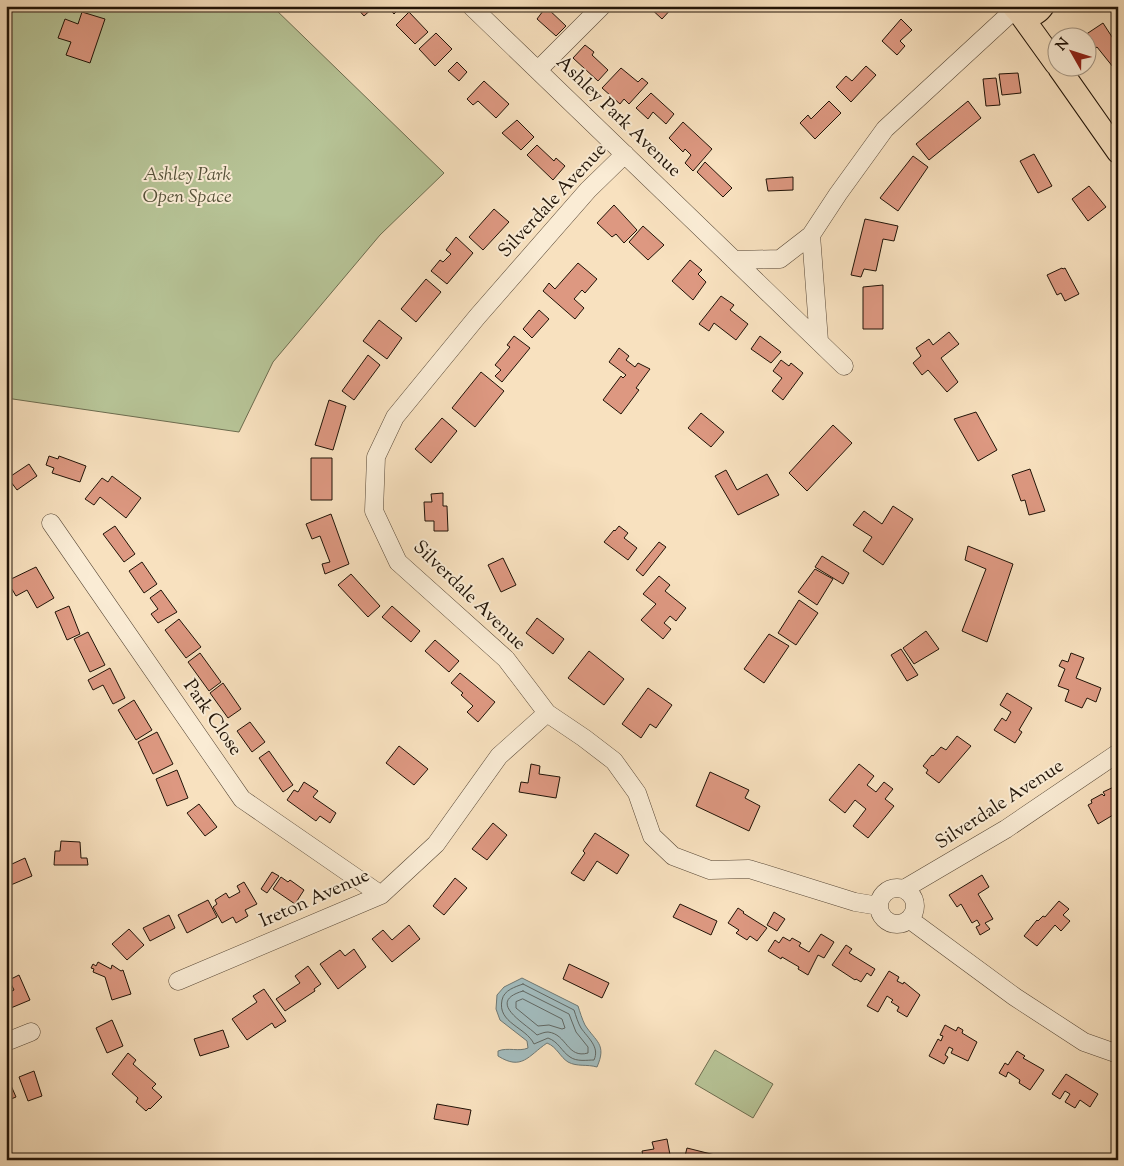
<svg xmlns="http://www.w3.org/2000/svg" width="1124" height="1166" viewBox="0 0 1124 1166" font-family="'Sorts Mill Goudy',serif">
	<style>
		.green { fill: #b7c497; stroke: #6c6c4f }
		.water { fill: #a2bbbd; stroke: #6e7874 }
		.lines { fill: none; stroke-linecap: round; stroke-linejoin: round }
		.shore { stroke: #616762; stroke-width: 1 }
		.building { fill: #dd9881; stroke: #201307 }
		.minor-casing { stroke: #564635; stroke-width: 19 }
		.major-casing { stroke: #201307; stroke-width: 24 }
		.minor { stroke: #faecd5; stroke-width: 18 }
		.major { stroke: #f8e1bf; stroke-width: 22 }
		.labels { text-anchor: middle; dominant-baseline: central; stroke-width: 4; stroke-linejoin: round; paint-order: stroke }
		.street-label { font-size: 19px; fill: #201307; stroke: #faecd5 }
		.park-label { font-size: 19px; font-style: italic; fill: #555139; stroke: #faecd5 }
	</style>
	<rect width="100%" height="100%" fill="#f8e1bf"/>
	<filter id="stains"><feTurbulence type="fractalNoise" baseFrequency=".004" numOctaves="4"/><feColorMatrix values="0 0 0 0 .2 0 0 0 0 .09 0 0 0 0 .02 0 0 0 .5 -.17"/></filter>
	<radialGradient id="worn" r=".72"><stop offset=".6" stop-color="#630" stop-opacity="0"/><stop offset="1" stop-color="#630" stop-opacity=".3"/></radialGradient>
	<!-- green -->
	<path class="green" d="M6,6H272L444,173L380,235L273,362L239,432L6,398Z
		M715,1050L773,1084L753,1118L695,1084Z"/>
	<!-- water -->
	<path class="water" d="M522,978L578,1006C580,1012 582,1019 585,1025C596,1042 607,1044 597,1067C587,1064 577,1067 568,1062C560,1057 557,1047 547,1043C528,1056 522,1071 498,1056V1051C508,1047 519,1052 528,1048L527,1041L500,1020L496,1009L497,995L504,987Z"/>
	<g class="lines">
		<!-- shore -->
		<path class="shore" d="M523,984L574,1010C576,1016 578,1023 581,1028C588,1038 600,1047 594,1060C587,1060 577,1062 570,1057C561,1051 559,1042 548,1038L534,1044C526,1027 497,1023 502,1000C504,990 515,987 523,984Z
			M523,991L569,1014L576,1032L588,1047V1053C567,1059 567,1034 548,1032C544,1032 540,1034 537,1035C525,1023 485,1002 523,991Z
			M523,999L562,1019L565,1028L562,1029L549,1025L538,1026L516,1008V1002Z"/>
	</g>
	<!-- building -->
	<path class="building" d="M357,6H375L364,16L356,7Z
		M387,6H402L394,14Z
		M648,6H674L662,19Z
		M546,7L566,26L556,36L537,19Z
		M82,12L105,19L90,63L66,55L71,42L58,38L65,19L78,24Z
		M409,12L428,32L415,44L396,25Z
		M901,19L912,30L900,41L905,46L897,55L882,41Z
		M1103,23L1114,40L1118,38V64L1113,67L1097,47L1094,49L1085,35Z
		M436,33L452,49L435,66L419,49Z
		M585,45L594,52L592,55L608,70L598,81L573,58Z
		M457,62L467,72L459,81L448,71Z
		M866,66L876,75L851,102L836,87L846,76L852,81Z
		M621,68L638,82L642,78L648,83L629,104L624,99L620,104L602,88Z
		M1018,73L1021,93L1002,95L999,74Z
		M996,78L1000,105L986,106L983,79Z
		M484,81L509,104L496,118L478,101L473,105L467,99Z
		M651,93L674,114L666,124L653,112L648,119L636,108Z
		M829,101L841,113L815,139L800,123L808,115L811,119Z
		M968,101L981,118L929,160L916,144Z
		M517,120L534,137L521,150L502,133Z
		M683,122L712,149L693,171L685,163L691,155L685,149L683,152L669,138Z
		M537,145L554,161L556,158L565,166L553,180L527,155Z
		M1034,154L1052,186L1038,193L1020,161Z
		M913,156L928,167L898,211L880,198Z
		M705,162L732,188L723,197L697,172Z
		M793,177V190L768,191L766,179Z
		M1089,186L1106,207L1088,221L1072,199Z
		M614,205L637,230L624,243L616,234L612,237L597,223Z
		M494,209L509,222L483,250L469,237Z
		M865,219L898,226L894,241L883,239L876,271L864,269L861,277L851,275Z
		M643,226L664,245L648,260L629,242Z
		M456,237L473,253L447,284L431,271L440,260L443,262L451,254L446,250Z
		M690,260L702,270L698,274L706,282L693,300L672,281Z
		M578,263L597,279L585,293L582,290L574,299L584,308L575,319L543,291L549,283L555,289Z
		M1062,268L1063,269L1065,268L1079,294L1065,301L1061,293L1057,295L1047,275Z
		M426,279L441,292L416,322L401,309Z
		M883,285V329H863V287Z
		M721,296L734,305L730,310L748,324L736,340L714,323L709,331L699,324Z
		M539,310L549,319L532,338L523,329Z
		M379,320L402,338L387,359L363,341Z
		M949,332L959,344L941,358L958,382L947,392L928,370L922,375L913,363L921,356L916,348L929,339L933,345Z
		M514,336L530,348L502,382L495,376L501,370L495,365L510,347L507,345Z
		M760,336L781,352L771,363L751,349Z
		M619,348L629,356L626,360L635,367L638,363L650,369L636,388L639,390L621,414L603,400L621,376L623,378L626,375L609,362Z
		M368,355L380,365L354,400L342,391Z
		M781,360L789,366L791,363L803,373L783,400L772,391L782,378L773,371Z
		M481,372L504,391L475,427L452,408Z
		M329,400L346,406L333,450L315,445Z
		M976,412L997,450L978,461L954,419Z
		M701,413L724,432L711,447L688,428Z
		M442,418L457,431L431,463L415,449Z
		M833,425L852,443L807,491L789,473Z
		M49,456L58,459L59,456L86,466L80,482L52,473L54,468L46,465Z
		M311,458H332V500H311Z
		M29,464L37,476L17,490L8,478Z
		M1030,469L1045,511L1029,515L1025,500L1021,501L1012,475Z
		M726,470L737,490L767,474L779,495L738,515L715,476Z
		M112,476L141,498L126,518L100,497L94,505L85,499L102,478L108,482Z
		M443,493V506H447L448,531H434V521H425L424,502H432L431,494Z
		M893,506L913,519L883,565L863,551L872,537L853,525L864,511L882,524Z
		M331,514L349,564L325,574L322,564L330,562L320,536L312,539L306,524Z
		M115,526L135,554L124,562L103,534Z
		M619,526L628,533L624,538L637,548L628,560L604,542L614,530L615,531Z
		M659,542L666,547L643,576L636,570Z
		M968,546L1013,564L987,642L962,631L986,569L965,560Z
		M822,556L849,573L843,584L815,567Z
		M503,558L516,585L501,592L488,565Z
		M142,562L157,584L144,593L129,571Z
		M36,567L54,598L37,608L27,590L16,596L7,581Z
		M815,569L833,579L817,605L798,592Z
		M351,574L380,606L368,617L338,585Z
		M659,576L670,585L665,591L686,608L676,621L670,616L664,623L671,629L663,639L641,620L656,604L643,594Z
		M161,590L177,612L158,623L151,614L158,609L150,598Z
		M799,600L818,613L796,645L778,633Z
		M69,606L80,634L67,640L55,612Z
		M392,606L420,631L411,642L382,617Z
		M537,618L564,639L553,654L526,633Z
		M179,619L201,647L186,658L165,630Z
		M926,631L939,649L914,664L903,648Z
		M88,632L105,665L90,672L74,639Z
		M769,634L789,646L764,683L744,669Z
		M435,640L459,661L449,672L425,651Z
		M901,649L918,675L907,681L891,655Z
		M589,651L624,679L604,705L568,678Z
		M200,653L221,682L209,691L188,662Z
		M1071,653L1084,658L1076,678L1101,688L1096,702L1087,698L1082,708L1065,701L1069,690L1058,686L1065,669L1059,666L1062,660L1068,662Z
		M110,668L125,698L113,704L103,685L93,690L88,680Z
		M460,673L495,702L478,722L467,712L473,706L461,695L463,693L451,683Z
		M223,683L241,709L228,718L210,693Z
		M648,688L672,705L656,728L650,724L641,738L622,724Z
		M1007,693L1032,708L1019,730L1022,732L1015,743L994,730L1002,718L1006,721L1011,712L1000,705Z
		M134,700L152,730L136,740L118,710Z
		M250,722L265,742L252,752L237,731Z
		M157,732L173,764L153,774L138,742Z
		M957,736L971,746L939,783L926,773L928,770L923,766L932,755L933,756L941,747L946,750Z
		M399,746L428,769L414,785L386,763Z
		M269,751L293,785L283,792L259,758Z
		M531,764L540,766L539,774L560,777L556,798L519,792L521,782L528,783Z
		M859,764L874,776L867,785L876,792L884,782L893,789L885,799L894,806L868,838L853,826L866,809L855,800L845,813L829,800Z
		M177,770L188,798L167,806L156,779Z
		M710,772L749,790L745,798L760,806L749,831L696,806Z
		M304,782L318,791L313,797L336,813L330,823L320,816L316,821L287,800L294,790L298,792Z
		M1118,785V812L1098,824L1088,805L1092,803L1091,800L1102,794L1104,796L1105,795L1103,792Z
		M199,804L217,827L205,836L187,813Z
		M493,823L507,835L487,860L472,849Z
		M595,833L629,855L617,874L597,861L584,881L571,873L585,853L583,851Z
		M61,841L80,842L81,858H87L88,865H54L55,851H60Z
		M25,858L32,876L6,887V861L10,859L12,864Z
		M272,872L279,876L267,893L261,889Z
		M982,875L989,887L978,894L993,919L985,923L990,929L980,935L976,927L980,925L977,920L972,923L961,904L957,907L949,895Z
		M281,877L288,882L290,880L304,890L295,904L273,889Z
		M455,878L467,888L444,915L433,906Z
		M244,882L257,904L245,910L248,916L236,923L233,917L222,923L213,907L217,904L215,900L226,893L229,898L240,892L237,886Z
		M208,900L217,917L187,933L178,915Z
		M1059,901L1069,909L1063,915L1070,921L1061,931L1055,925L1037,946L1024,936L1037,920L1038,921L1043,916L1045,917Z
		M680,904L717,921L711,935L673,917Z
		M738,908L744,912L743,913L767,928L757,941L750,936L747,940L736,933L739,930L728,923Z
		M774,912L785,919L777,931L767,925Z
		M169,915L175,928L150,941L143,928Z
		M409,925L420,939L392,962L372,939L383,930L392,940Z
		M129,929L144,945L127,960L112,944Z
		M821,934L834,942L824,958L818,955L808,975L798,969L799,967L782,957L781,959L768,951L775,940L779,943L783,937L790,941L792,938L801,943L799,946L809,952Z
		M846,945L852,949L849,953L875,969L871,976L867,973L861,982L856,979L855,980L832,965Z
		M354,949L366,967L338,989L320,964L340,950L345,956Z
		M98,962L111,969L112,965L121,971L123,970L131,994L112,1000L105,977L93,972L94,969L91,968L93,964L96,966Z
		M569,964L609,983L602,998L563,979Z
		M308,966L321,984L314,989L315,991L285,1011L276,999L300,983L295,976Z
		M889,971L899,977L897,981L903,984L904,982L920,995L907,1017L897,1011L899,1007L891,1002L893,1000L887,996L878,1012L867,1006Z
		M19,975L30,1000L6,1010V983L10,992L14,990L9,980Z
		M264,989L286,1021L275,1028L272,1023L247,1040L232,1019L257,1002L253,996Z
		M112,1020L123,1046L107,1053L96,1028Z
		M945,1025L956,1031L958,1027L963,1030L962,1033L977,1042L968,1061L951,1053L953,1049L949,1047L945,1055L948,1057L944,1064L929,1056L938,1039L941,1041L943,1036L940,1035Z
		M223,1030L229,1047L200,1056L194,1039Z
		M1017,1051L1025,1056L1023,1058L1044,1070L1030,1090L1019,1083L1020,1080L1008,1072L1006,1077L999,1073L1005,1063L1008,1065Z
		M128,1053L136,1060L133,1064L156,1084L152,1088L162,1097L150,1109L149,1108L146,1111L136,1102L138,1098L112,1074Z
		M34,1071L42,1096L28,1101L19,1077Z
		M1066,1074L1098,1094L1090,1107L1080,1100L1075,1108L1065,1102L1070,1094L1065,1091L1060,1099L1052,1094Z
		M9,1081L16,1097L6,1101V1082Z
		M437,1104L471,1110L468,1125L434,1119Z
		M667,1139L671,1160H644L642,1151L654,1149L652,1142Z
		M687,1148L719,1156L718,1160H684Z
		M326,1155L327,1160H298Z"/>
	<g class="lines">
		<defs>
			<path id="minor" d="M471,6L844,366
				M538,70L602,6
				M625,154L588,190L477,317L395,417L376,457L374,511L398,562L506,659L547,713L584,738L614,761L637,793L652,836L673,856L710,870L749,869L855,902L879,906
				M734,260L780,259L811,235
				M819,341L811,235L838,194L885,129L1015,9
				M51,523L242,799L381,895
				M879 906a18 18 0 1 1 36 0a18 18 0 1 1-36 0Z
				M904,889L1006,829L1118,753
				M909,919L1015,997L1084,1042L1118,1054
				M178,981L381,895L436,844L499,756L547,713
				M6,1042L31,1032"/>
			<path id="major" d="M1013,6C1021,18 1035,18 1043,6
				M1020,14L1056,64
				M1059,68L1118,152"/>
		</defs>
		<!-- minor casing -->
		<use href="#minor" class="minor-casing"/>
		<!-- major casing -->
		<use href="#major" class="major-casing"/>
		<!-- minor -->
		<use href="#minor" class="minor"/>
		<!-- major -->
		<use href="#major" class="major"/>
	</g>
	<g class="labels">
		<!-- street labels -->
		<g class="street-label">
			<text transform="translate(618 117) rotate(44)">Ashley Park Avenue</text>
			<text transform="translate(553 201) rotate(-47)">Silverdale Avenue</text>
			<text transform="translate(469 596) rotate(44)">Silverdale Avenue</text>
			<text transform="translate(212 718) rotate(55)">Park Close</text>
			<text transform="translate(1000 805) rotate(-33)">Silverdale Avenue</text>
			<text transform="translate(315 899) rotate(-24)">Ireton Avenue</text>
		</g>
		<!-- park labels -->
		<g class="park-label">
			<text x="187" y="175">Ashley Park<tspan x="187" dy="22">Open Space</tspan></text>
		</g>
	</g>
	<!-- margin -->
	<rect width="1124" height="1166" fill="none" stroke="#f8e1bf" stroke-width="25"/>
	<rect x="8" y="8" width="1109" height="1151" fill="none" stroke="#201307" stroke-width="2.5"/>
	<rect x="12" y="12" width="1099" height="1141" fill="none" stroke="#201307"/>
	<!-- north arrow -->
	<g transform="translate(1072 52) rotate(309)"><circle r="24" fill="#faecd5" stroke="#a39583"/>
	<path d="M0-4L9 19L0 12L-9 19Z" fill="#8f2418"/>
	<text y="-8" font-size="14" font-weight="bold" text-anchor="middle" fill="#201307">N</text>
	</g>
	<rect width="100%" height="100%" filter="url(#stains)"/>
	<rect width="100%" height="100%" fill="url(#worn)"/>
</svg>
